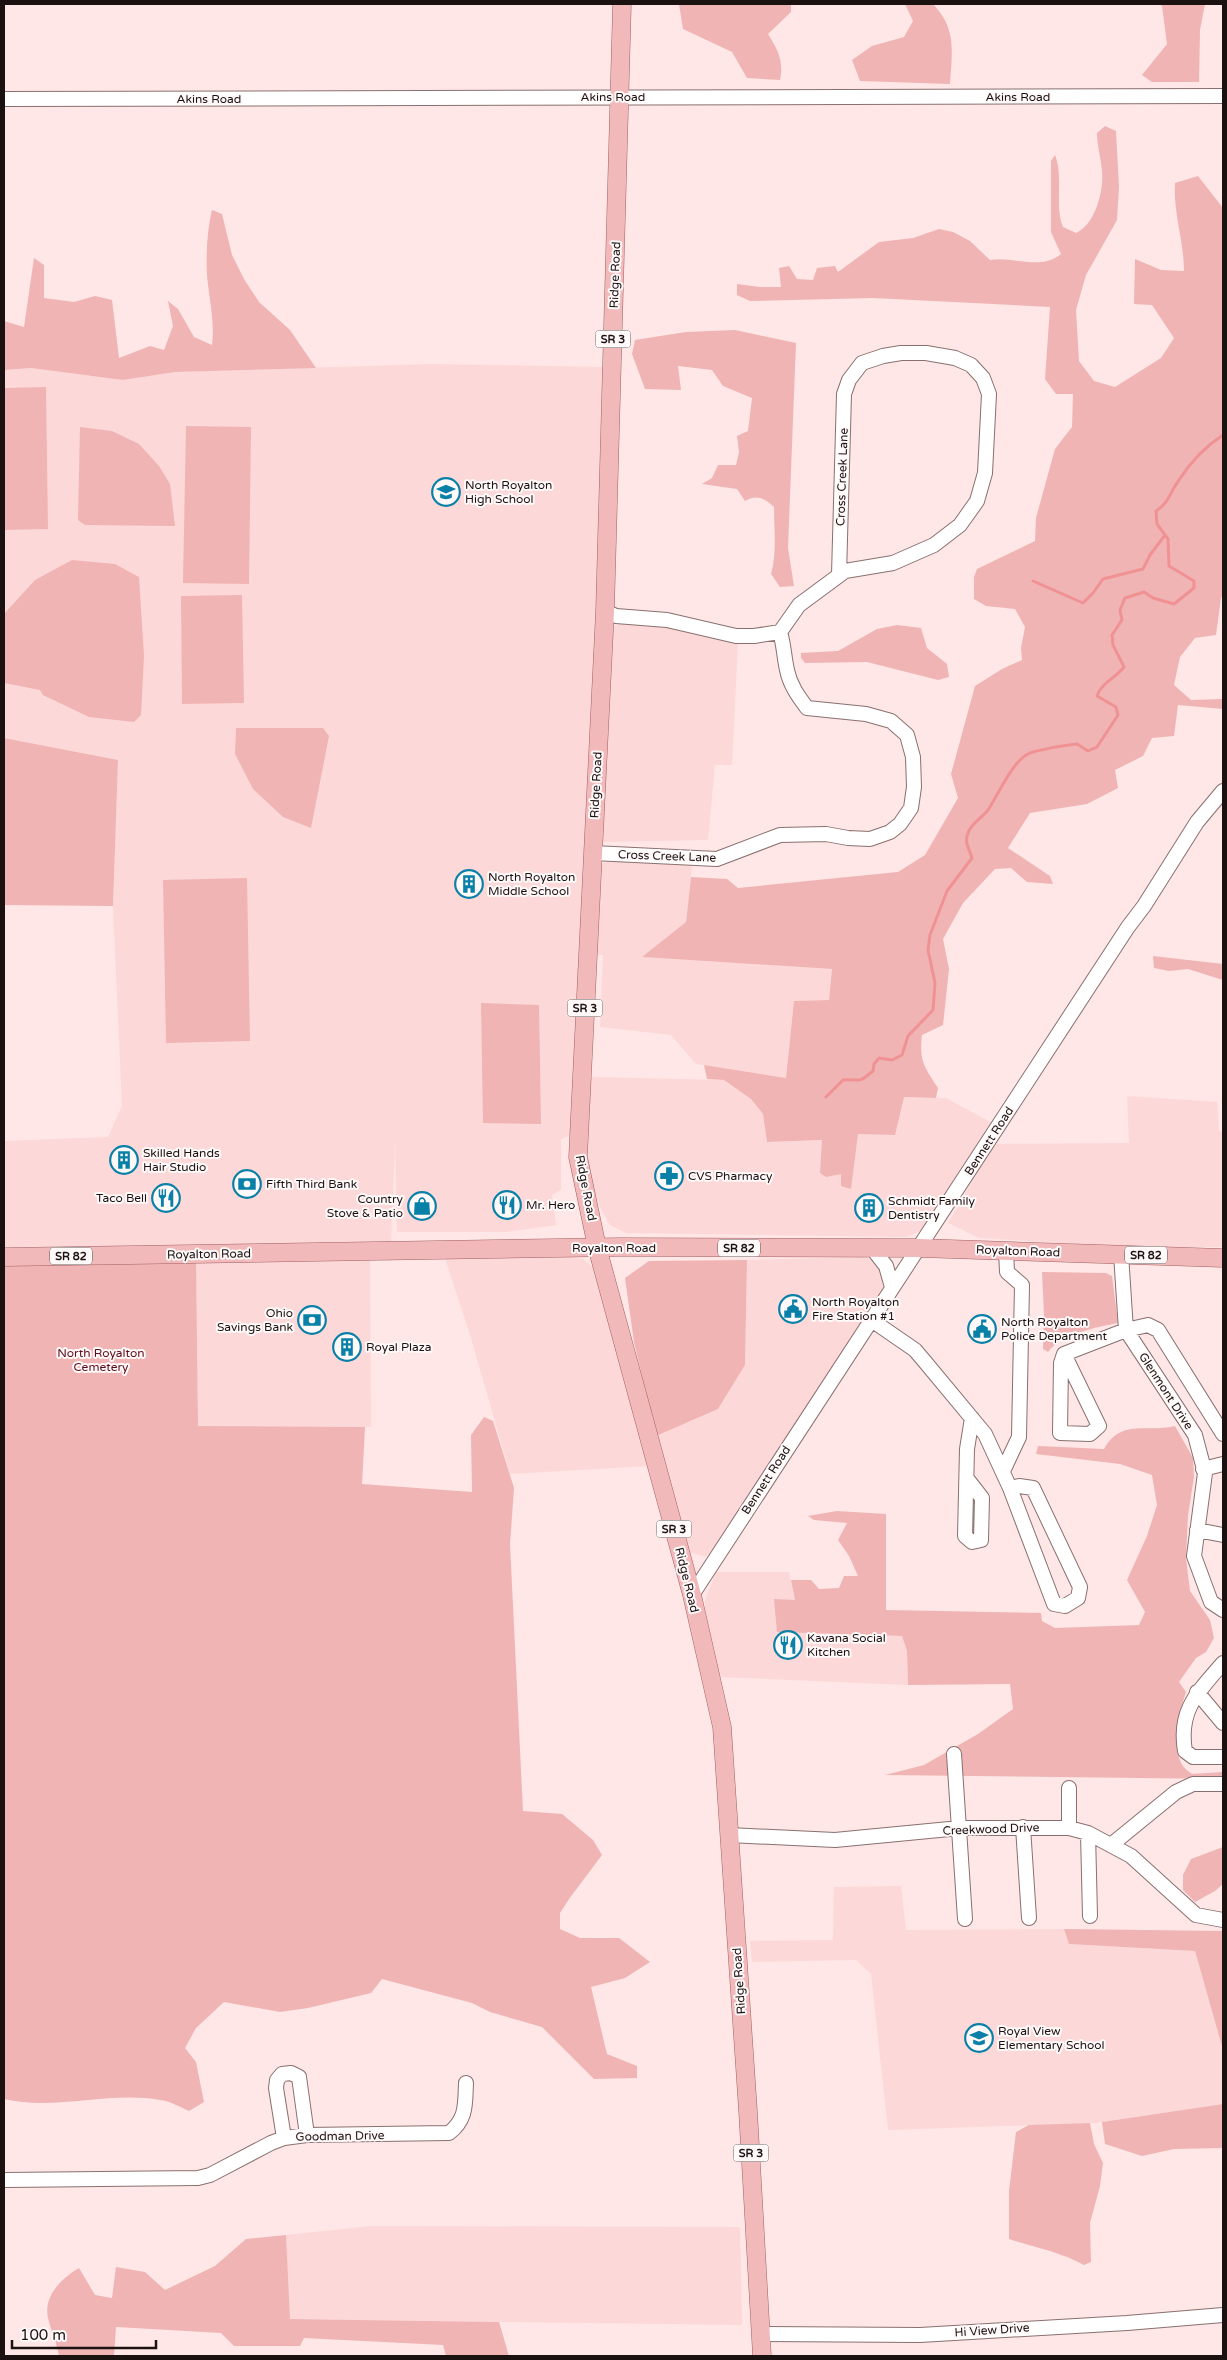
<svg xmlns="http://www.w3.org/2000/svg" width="1227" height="2360" viewBox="0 0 1227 2360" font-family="'Varela Round',sans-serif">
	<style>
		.built { fill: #fdd8d8 }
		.green { fill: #f0b4b4 }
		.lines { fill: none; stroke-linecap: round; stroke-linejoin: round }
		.stream { stroke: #f09294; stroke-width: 3 }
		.minor-casing { stroke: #89706f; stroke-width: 16 }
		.major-casing { stroke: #a26062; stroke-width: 19 }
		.minor { stroke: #fff; stroke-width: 14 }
		.major { stroke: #f2b9bb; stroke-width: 18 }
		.labels { text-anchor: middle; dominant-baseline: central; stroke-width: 4; stroke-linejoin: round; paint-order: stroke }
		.shield { fill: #fff9f9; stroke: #5f5757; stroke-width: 1 }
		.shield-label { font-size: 11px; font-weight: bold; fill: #1b1111 }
		.street-label { font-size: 12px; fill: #1b1111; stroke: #fff9f9 }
		.poi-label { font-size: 12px; fill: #1b1111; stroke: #fff9f9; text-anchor: start }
		.park-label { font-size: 12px; fill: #600c1a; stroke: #fff9f9 }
	</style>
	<rect width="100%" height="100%" fill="#fee7e6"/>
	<!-- built -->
	<path class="built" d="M431,364L606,367L601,568L571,1135L561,1139V1190L552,1195L556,1225L507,1232H397L395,1142L391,1243L4,1247V1141L108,1137L122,1106L113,906L118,760L4,738V370L31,368L123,380L175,372Z
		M622,623L666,624L738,643L732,765H715L708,840L602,842L610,631L614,626Z
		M612,860L692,865L686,922L643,957L832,969L829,1000L794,1001L786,1078L696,1064L671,1035L600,1027L603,955L594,954L601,864Z
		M590,1077L724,1080L751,1099L763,1114L767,1142L823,1140L854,1096L946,1098L994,1124L928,1228L906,1237L626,1233L610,1225L600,1207L593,1186L588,1159Z
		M1127,1096L1217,1102L1219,1131L1223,1132V1247H1125L979,1238L948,1223L994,1144L1129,1143Z
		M370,1255L371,1427L198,1426L196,1257Z
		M444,1255L565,1256L583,1259L593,1267L631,1389L649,1466L510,1474L471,1338Z
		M864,1257L872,1260L885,1278L882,1295L724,1536L706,1557L688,1552L656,1436L718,1409L745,1365L747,1260Z
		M716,1572H789L795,1600L777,1632L902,1636L907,1651L908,1685L720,1677L705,1615V1601Z
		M901,1886L906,1930L1064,1929L1070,1944L1195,1951L1223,2050V2104L1095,2123L888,2130L871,1974L856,1960L752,1962L750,1941L833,1940L834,1887Z
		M371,2226L740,2227L742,2325L289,2319L286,2235Z"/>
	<!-- green -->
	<path class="green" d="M679,4H791V12L768,34C778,50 784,61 780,80L747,78L732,52L683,29Z
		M905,4H933C957,29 952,52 950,84L860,81L852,60L872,46L904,37L913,21Z
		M1159,4H1205L1200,30L1199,82H1152L1142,75L1167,44L1162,6Z
		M1105,126L1116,131L1119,187L1117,220L1086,275L1076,310L1079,361L1094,381L1115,387L1161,358L1174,338L1152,305L1134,304L1135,259L1161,270L1184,271C1184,242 1173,212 1175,183L1198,176L1223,208V595L1221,598L1216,635L1195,638L1180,657L1174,685L1191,700L1223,699V709L1178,705L1174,736L1152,738L1143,756L1115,770L1118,788L1087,804L1030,813L1008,848L1050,876L1053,884L1027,882L1011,868L995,869L963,903L943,939L949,969L943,1025L922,1035C919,1061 924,1067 938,1088L936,1098L904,1097L895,1135L858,1134L851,1189L841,1186V1174L826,1177L820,1173L822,1140L767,1142L763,1114L751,1099L724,1080L707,1079L704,1065L786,1078L794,1001L829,1000L832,969L642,957L686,922L691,877L727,879L738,888L898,872L925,855L958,798L951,774L975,686L1002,669L1022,660L1021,648L1025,627L1015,609L986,606L974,599V577L977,569L1035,541L1036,518L1055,449L1072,427L1073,394H1056L1045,379L1050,307L873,298L750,301L737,295V284L760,287H781L779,268L789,266L797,279L813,280L817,268L835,266L838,272L879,242L913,238L939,229L953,232L970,241L990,260C1013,256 1041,271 1061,254L1051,232V161L1055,155C1064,178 1054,205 1063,227L1076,233C1095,225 1104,191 1102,171C1101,158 1097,146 1097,133Z
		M212,210L222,214L232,255L244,279L259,302L290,330L316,368L175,372L123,380L31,368L4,370V321L24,327L34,258L44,265V298L74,302L95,296L112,300L119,358L150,346L164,350L173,326L168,301L178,309L194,337L212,345C215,321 209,299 207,275C206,254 207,230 212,210Z
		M735,330L796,343L788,548L794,586L780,587L771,574C777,553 774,530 774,507C764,498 757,494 745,501L737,489L702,484L712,478L718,465H736L739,452L737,436L748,431L752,398L723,386L712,370L678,366L681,390L645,389L632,354L635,340L686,332Z
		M46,387L48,529L4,530V388Z
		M186,426L251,427L249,584L183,583Z
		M80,427L112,431L139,444L159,466L170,484L175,526L85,525L78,520Z
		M72,560L115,564L139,577L144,656L141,715L134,722L89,717L43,695L40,690L4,683V614L35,580Z
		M242,595L244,703L182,704L181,596Z
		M897,625L921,628L927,648L947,664L949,677L938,680L867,662L805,663L801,658V653L838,651L877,629Z
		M236,728H323L329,736L311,828L283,817L253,789L235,754Z
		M4,738L118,760L113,906L4,905Z
		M247,878L250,1041L166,1043L163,880Z
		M1153,956L1223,964V980L1188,969L1169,971L1154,968Z
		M481,1003L539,1005L541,1124L483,1123Z
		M196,1257L198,1426L365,1427L362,1484L472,1492L471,1435L484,1417L493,1421L514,1488L510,1544L523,1811L562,1814L593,1840L602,1855L569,1899L560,1913V1929L580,1938H619L650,1962L625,1978L591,1987L607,2054L637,2066V2078L594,2079L542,2027L490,2012L472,2003L382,1979L371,1993L308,2008L280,2012L224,2002L196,2028L185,2048L196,2062L204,2102L189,2111C180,2107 170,2101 160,2100C109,2091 55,2111 4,2099V1261Z
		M747,1260L745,1365L718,1409L656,1436L634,1342L625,1278L649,1261Z
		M1042,1272L1106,1273L1112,1276L1118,1323C1097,1327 1061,1334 1048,1352L1043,1349L1044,1315Z
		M1175,1426L1193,1458L1194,1477L1188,1515L1186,1558L1190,1591L1210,1620L1214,1638L1206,1652L1196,1658L1179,1682L1186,1692C1180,1710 1171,1749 1183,1766C1185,1769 1189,1772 1192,1774L1223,1772V1779L885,1775L924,1765L978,1734L1013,1709L1010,1684L908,1685L907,1651L902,1636L777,1632L774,1599L795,1600L791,1580H811L819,1589L839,1588L844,1576H858L849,1556L838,1540L847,1523L814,1520L808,1516L837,1511L886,1514V1610L1041,1613L1042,1621L1055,1628L1139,1625L1145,1612L1127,1580L1147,1536L1157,1505L1152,1475L1120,1464L1036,1454L1038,1446L1104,1449C1121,1418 1147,1433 1175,1426Z
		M1223,1847V1884L1215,1891L1195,1902L1183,1890V1875L1191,1859Z
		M1064,1929L1223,1931V2050L1195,1951L1069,1944Z
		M1223,2104V2148L1174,2149L1142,2156L1105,2144L1102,2122Z
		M1090,2123L1094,2144L1103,2163L1100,2186L1090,2223L1091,2262L1084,2265C1061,2252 1034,2247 1009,2239V2191L1016,2132L1029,2125Z
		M286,2235L290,2319L499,2322L509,2356H446L443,2345L304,2338L300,2346H234L221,2333L116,2327L114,2356H59C57,2343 51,2331 48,2318C43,2296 62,2278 79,2268L95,2295L112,2298L116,2267L145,2272L165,2290L215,2266L246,2239Z"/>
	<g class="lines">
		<!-- stream -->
		<path class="stream" d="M1033,581L1083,603L1093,593L1103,579L1143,569L1150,555L1165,535
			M826,1097L843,1080C863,1078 856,1085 873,1071L874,1064L879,1058L892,1060L902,1055L908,1036L933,1010L935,983L928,950L930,935L947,891L972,858C969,848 964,843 968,833C971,823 982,818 988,810C998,795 1012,762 1028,754C1035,750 1067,745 1077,744L1088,751L1097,747L1118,715L1116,707L1097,696C1101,683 1116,678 1124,667L1113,645L1112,635L1122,620L1120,610L1125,598L1144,592L1153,598L1174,604L1194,588V581L1169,566L1168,539L1157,524L1156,511C1170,502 1169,493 1179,480C1190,463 1206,446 1223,435"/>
		<defs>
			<path id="minor" d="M4,99L1223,96
				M605,611L616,616L667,620L736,636H754L780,632L799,605L845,571L893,563L934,545L960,525L977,501L985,473L989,394L983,378L971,365L955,358L926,353H901L883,356L862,363L849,380L844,394L839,575
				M593,853L717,859L780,835L826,834L848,838L870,839L890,832L900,824L911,808L914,787L913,757L907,735L891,721L866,714L807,708C798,696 790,685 787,670C784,657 784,645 780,632
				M872,1248L886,1266L892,1287
				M1121,1254L1126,1330L1195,1435L1205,1473L1194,1556L1211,1602L1223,1610
				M870,1319L915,1350L926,1363L985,1434L1010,1488L1054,1604L1065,1606L1078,1598L1080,1587L1033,1488L1019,1486L1010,1488
				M1064,1354L1099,1426L1090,1434L1060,1433L1061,1363L1064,1354L1126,1330L1148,1325L1158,1330L1223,1434
				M1203,1469L1223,1464
				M1003,1471L1019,1437L1022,1285L1007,1272L1006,1250
				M968,1480L982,1498L981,1540L972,1542L965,1536L967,1449L972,1418
				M1197,1530L1223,1535
				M692,1595L1128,927L1144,906L1197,822L1223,791
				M1223,1663C1198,1692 1178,1710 1185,1751L1193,1757H1223
				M1197,1692L1223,1723
				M954,1754L965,1919
				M1069,1788V1828
				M1023,1827L1029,1918
				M1088,1833L1090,1916
				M729,1835L835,1840L960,1828H1069L1088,1833L1131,1856L1196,1915L1223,1920
				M1111,1845L1176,1792L1193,1784H1223
				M284,2138L276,2088L277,2080L282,2074L291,2073L299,2077L307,2135
				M4,2180L198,2178L210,2175L271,2143L284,2138L307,2135L449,2133C467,2119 465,2104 466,2083
				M760,2334L920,2335L1127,2323L1223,2315"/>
			<path id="major" d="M622,4L605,611L578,1157L597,1247L692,1595L722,1727L748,2111L762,2356
				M4,1257L620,1247L919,1248L1223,1258"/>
		</defs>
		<!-- minor casing -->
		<use href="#minor" class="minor-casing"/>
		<!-- major casing -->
		<use href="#major" class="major-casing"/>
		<!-- minor -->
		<use href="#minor" class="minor"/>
		<!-- major -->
		<use href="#major" class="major"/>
	</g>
	<!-- icons -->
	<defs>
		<symbol id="school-ring" viewBox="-11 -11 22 22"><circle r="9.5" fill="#fff9f9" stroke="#0980a7" stroke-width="1.5"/><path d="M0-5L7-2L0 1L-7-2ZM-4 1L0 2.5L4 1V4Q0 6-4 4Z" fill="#0980a7"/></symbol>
		<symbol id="building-ring" viewBox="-11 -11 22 22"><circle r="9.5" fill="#fff9f9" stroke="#0980a7" stroke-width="1.5"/><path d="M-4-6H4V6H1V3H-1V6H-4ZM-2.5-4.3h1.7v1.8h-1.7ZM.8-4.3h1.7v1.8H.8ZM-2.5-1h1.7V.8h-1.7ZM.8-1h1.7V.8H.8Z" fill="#0980a7"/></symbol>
		<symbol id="pharmacy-ring" viewBox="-11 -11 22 22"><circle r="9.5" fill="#fff9f9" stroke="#0980a7" stroke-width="1.5"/><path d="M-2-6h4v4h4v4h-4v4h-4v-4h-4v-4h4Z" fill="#0980a7"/></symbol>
		<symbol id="bank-ring" viewBox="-11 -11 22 22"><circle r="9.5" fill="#fff9f9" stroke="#0980a7" stroke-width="1.5"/><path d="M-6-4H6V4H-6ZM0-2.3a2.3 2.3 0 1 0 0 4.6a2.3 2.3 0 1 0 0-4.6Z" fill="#0980a7"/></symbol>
		<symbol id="restaurant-ring" viewBox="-11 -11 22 22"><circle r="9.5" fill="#fff9f9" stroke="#0980a7" stroke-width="1.5"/><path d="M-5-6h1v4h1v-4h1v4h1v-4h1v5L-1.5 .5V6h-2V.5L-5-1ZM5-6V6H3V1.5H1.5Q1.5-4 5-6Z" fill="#0980a7"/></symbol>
		<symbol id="shop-ring" viewBox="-11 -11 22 22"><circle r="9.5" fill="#fff9f9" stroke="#0980a7" stroke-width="1.5"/><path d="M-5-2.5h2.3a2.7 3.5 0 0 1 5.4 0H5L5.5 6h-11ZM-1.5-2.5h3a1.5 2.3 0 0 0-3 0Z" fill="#0980a7"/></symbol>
		<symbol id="civic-ring" viewBox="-11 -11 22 22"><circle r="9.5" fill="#fff9f9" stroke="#0980a7" stroke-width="1.5"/><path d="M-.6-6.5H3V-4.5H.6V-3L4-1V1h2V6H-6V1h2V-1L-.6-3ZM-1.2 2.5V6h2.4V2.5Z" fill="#0980a7"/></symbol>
	</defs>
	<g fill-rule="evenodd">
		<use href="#school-ring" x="430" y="476" width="32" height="32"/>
		<use href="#building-ring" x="453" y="868" width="32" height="32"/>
		<use href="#building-ring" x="108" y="1144" width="32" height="32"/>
		<use href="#pharmacy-ring" x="653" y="1160" width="32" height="32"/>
		<use href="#bank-ring" x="231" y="1168" width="32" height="32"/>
		<use href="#restaurant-ring" x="150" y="1182" width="32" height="32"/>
		<use href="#restaurant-ring" x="491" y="1189" width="32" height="32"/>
		<use href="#shop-ring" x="406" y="1190" width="32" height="32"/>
		<use href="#building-ring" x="853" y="1192" width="32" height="32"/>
		<use href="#civic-ring" x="777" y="1293" width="32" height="32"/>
		<use href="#bank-ring" x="296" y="1304" width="32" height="32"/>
		<use href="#civic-ring" x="966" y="1313" width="32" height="32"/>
		<use href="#building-ring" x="331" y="1331" width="32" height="32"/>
		<use href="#restaurant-ring" x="772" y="1629" width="32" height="32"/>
		<use href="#school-ring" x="963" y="2022" width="32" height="32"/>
	</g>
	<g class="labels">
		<!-- shield labels -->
		<g class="shield">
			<rect x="595.5" y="330.5" width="35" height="17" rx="4"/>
			<rect x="567.5" y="999.5" width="35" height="17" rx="4"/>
			<rect x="718" y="1239.5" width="42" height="17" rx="4"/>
			<rect x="1125" y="1246.5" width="42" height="17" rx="4"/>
			<rect x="50" y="1247.5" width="42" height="17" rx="4"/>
			<rect x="656.5" y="1520.5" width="35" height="17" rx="4"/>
			<rect x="733.5" y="2144.5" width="35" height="17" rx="4"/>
		</g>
		<g class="shield-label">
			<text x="613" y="339">SR 3</text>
			<text x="585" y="1008">SR 3</text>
			<text x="739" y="1248">SR 82</text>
			<text x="1146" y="1255">SR 82</text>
			<text x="71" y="1256">SR 82</text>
			<text x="674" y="1529">SR 3</text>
			<text x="751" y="2153">SR 3</text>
		</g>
		<!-- street labels -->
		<g class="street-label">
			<text x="613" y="97">Akins Road</text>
			<text x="1018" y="97">Akins Road</text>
			<text x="209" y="99">Akins Road</text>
			<text transform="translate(615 275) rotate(-88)">Ridge Road</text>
			<text transform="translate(842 477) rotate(-88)">Cross Creek Lane</text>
			<text transform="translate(596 785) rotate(-87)">Ridge Road</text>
			<text transform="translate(667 856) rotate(2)">Cross Creek Lane</text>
			<text transform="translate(989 1141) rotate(-57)">Bennett Road</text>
			<text transform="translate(586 1188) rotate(79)">Ridge Road</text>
			<text x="614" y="1248">Royalton Road</text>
			<text transform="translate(1018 1251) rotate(2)">Royalton Road</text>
			<text transform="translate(209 1254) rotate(-1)">Royalton Road</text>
			<text transform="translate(1166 1391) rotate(57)">Glenmont Drive</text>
			<text transform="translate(766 1480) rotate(-57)">Bennett Road</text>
			<text transform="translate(687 1580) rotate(76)">Ridge Road</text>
			<text transform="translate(991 1829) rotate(-2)">Creekwood Drive</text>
			<text transform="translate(739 1981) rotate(-94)">Ridge Road</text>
			<text transform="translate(340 2136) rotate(-1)">Goodman Drive</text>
			<text transform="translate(992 2330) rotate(-4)">Hi View Drive</text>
		</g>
		<!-- poi labels -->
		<g class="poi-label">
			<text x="465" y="485">North Royalton<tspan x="465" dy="14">High School</tspan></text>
			<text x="488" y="877">North Royalton<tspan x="488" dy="14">Middle School</tspan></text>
			<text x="143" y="1153">Skilled Hands<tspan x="143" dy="14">Hair Studio</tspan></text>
			<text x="688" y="1176">CVS Pharmacy</text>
			<text x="266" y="1184">Fifth Third Bank</text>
			<text x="147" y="1198" text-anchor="end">Taco Bell</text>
			<text x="403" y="1199" text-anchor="end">Country<tspan x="403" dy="14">Stove &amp; Patio</tspan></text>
			<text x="888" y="1201">Schmidt Family<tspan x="888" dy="14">Dentistry</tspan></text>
			<text x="526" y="1205">Mr. Hero</text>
			<text x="812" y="1302">North Royalton<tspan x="812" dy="14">Fire Station #1</tspan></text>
			<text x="293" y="1313" text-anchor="end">Ohio<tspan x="293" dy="14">Savings Bank</tspan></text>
			<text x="1001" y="1322">North Royalton<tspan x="1001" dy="14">Police Department</tspan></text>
			<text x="366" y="1347">Royal Plaza</text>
			<text x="807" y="1638">Kavana Social<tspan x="807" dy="14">Kitchen</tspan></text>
			<text x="998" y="2031">Royal View<tspan x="998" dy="14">Elementary School</tspan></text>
		</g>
		<!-- park labels -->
		<g class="park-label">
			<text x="101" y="1353">North Royalton<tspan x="101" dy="14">Cemetery</tspan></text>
		</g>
	</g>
	<!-- border -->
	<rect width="1227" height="2360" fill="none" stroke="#1b1111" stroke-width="10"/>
	<!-- scale -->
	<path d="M12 2340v8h144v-8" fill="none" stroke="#1b1111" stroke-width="2.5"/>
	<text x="20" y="2340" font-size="15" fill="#1b1111" stroke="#fff9f9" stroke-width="4" paint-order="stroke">100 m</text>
</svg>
